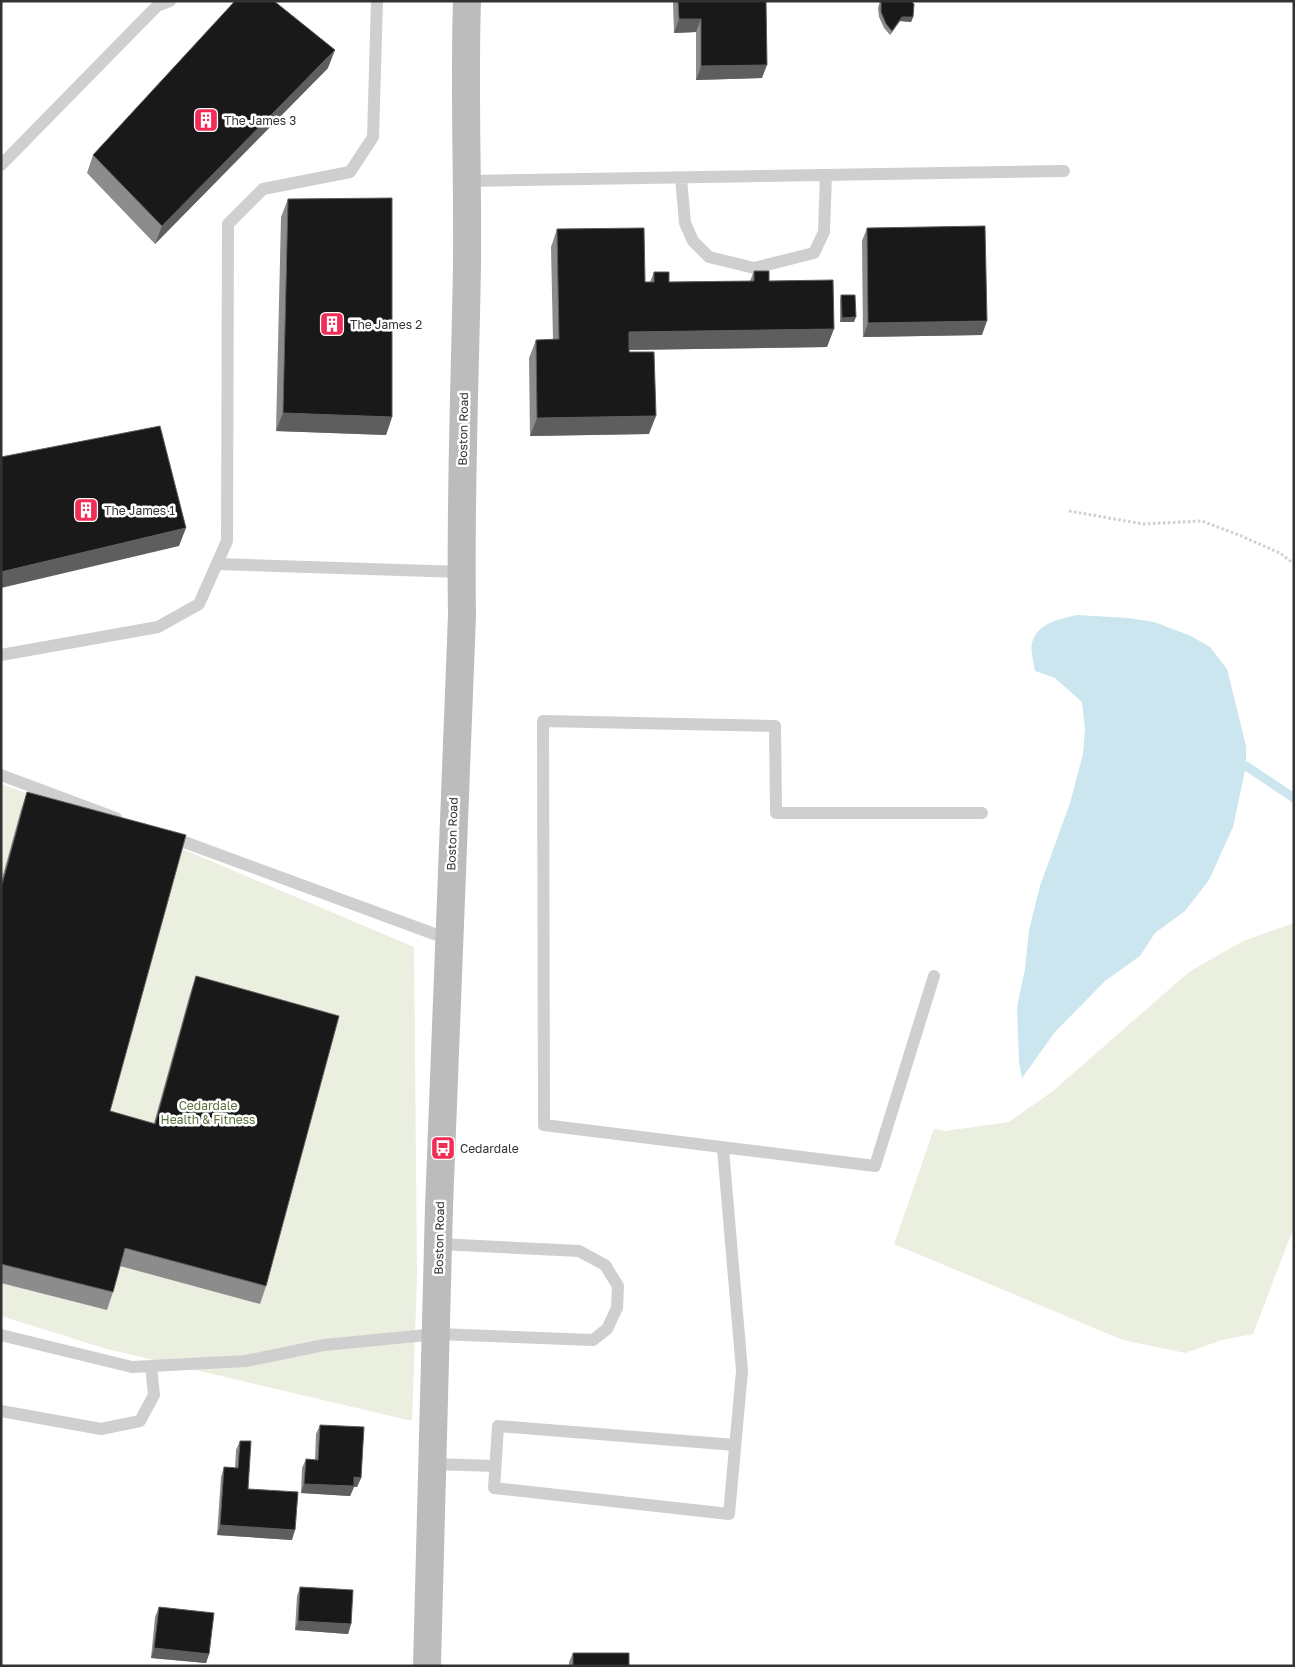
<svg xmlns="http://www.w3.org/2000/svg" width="1295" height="1667" viewBox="0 0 1295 1667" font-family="'Golos Text',sans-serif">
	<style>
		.green { fill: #eaefdf }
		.water { fill: #cbe6ef }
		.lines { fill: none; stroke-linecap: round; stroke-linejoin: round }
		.stream { stroke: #cbe6ef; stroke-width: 9 }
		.path { stroke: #cfcfcf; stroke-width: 3; stroke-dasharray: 2.5 2.5; stroke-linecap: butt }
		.lane { stroke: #cfcfcf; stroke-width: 12 }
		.secondary { stroke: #bcbcbc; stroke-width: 28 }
		.wall { fill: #8c8c8c }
		.shaded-wall { fill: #5e5e5e }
		.building { fill: #191919; stroke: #5e5e5e }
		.labels { text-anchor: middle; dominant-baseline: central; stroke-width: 5; stroke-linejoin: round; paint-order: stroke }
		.poi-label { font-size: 12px; fill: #323232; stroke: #fff; text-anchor: start }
		.street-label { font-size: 12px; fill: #323232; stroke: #fff }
		.park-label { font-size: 12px; fill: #5c713b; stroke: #fff }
	</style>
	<rect width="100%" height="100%" fill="#fff"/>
	<!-- green -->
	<path class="green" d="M1,784L180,848L414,947L417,1277L412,1421L107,1349L1,1316Z
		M1294,923V1227L1253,1334L1222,1340L1185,1353L1123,1340L894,1244L934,1129L945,1131L1009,1122L1053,1091L1189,972L1243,941Z"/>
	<!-- water -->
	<path class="water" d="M1077,615L1128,618L1154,622L1191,636L1210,647L1227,669L1246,746V766L1233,827L1209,880L1185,911L1155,933L1140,956L1105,981L1055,1032L1022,1078L1019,1062L1017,1007L1025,969L1029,930L1040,886L1070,803L1083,754L1085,729L1082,702L1055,678L1035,671C1034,663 1030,650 1032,643C1037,623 1060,619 1077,615Z"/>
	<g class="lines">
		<!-- stream -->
		<path class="stream" d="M1246,766L1294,798"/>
		<!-- path -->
		<path class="path" d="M1069,511L1143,524L1202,521L1239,535L1280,553L1294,564"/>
		<!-- lane -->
		<path class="lane" d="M1,165L157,6L170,1
			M681,178L685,223L693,241L709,257L754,268L814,253L824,232L826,175
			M466,181L1064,171
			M217,564L461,572
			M1,655L158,627L199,604L227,541L228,224L263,189L350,172L373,137L377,1
			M1,775L116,818
			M168,836L448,939
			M934,976L875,1166L544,1125L543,721L775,726L776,813H982
			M723,1149L742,1371L729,1514L494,1488L498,1426L735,1445
			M1,1335L132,1367L246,1361L324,1345L437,1334L593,1340L607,1329L617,1308L618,1286L605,1265L579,1251L438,1244
			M1,1411L101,1429L140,1421L154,1395L151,1366
			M432,1464L495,1466"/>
		<!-- secondary -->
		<path class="secondary" d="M427,1666L439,1207L462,615C460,498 465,382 467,266C468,178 464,90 467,1"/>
	</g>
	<!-- wall -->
	<path class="wall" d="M673,1H766L762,78L696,80V32L674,33Z
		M880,1H911L913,17L911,22L900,21L890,35L884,28L879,17L878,8Z
		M328,68L155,244L87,173L93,155Z
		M288,199L392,417L386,435L276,431L281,217Z
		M867,228L982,335L863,337L862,241Z
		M557,229L645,282H650L654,272L669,282L750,281L754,271L769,281L827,347L629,350L649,434L530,436L529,358L536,340H553L551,247Z
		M841,295L854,322H840V300Z
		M27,792L110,1111L154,1123L190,994L196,976L266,1286L260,1304L120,1266L113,1292L107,1310L1,1283V882L21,810Z
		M320,1425L361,1478L357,1487H354L350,1496L301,1493L302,1468L306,1459L315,1460L316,1434Z
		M240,1441L248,1489L292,1540L217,1535L221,1477L224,1467L235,1468L236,1450Z
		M300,1587L351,1624L348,1634L295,1630L297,1596Z
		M159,1607L209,1654L206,1663L151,1658L155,1617Z
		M573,1653L629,1666H569V1662Z"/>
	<!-- shaded-wall -->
	<path class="shaded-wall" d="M902,17H913L911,22L900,21L890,35L892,31Z
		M679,19H701L696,32L674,33Z
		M335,50L328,68L155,244L162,226Z
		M767,65L762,78L696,80L701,66Z
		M856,317L854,322H840L842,318Z
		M987,321L982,335L863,337L868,323Z
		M834,329L827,347L622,350L629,332Z
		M283,413L392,417L386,435L276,431Z
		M656,416L649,434L530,436L537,418Z
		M186,528L179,546L1,588V572Z
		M354,1477L361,1478L357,1487H354L350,1496L301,1493L304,1484Z
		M220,1525L295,1530L292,1540L217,1535Z
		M298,1621L351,1624L348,1634L295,1630Z
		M154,1648L209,1654L206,1663L151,1658Z"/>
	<!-- building -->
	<path class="building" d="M235,1H274L335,50L162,226L93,155Z
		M678,1H766L767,65L701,66V19H679Z
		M881,1H911L914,4L913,17H902L892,31L886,24L881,12Z
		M392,198V417L283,413L288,199Z
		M985,226L987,321L868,323L867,228Z
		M644,228L645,282H654V272H669V282L754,281V271H769V281L833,280L834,329L629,332V352H654L656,416L537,418L536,340L559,339L557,229Z
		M841,295H855L856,317L842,318Z
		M160,426L186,528L1,572V457Z
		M27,792L186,835L110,1111L155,1124L196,976L339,1016L266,1286L125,1248L113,1292L1,1264V888Z
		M320,1425L364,1427L361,1478L354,1477V1486L304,1484L306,1459L318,1460Z
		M240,1441H251L248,1489L298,1492L295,1530L220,1525L224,1467L238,1468Z
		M300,1587L353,1590L351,1624L298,1621Z
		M159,1607L214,1613L209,1654L154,1648Z
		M573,1653H629V1666H573Z"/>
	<!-- icons -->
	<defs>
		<symbol id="building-square" viewBox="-11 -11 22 22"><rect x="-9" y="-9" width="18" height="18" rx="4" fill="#f02c57" stroke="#fff"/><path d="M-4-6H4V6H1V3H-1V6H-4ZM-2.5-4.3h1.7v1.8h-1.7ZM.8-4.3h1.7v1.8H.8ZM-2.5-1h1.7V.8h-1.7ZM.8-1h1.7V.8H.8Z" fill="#fff"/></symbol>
		<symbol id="bus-square" viewBox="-11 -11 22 22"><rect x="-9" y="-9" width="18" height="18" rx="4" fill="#f02c57" stroke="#fff"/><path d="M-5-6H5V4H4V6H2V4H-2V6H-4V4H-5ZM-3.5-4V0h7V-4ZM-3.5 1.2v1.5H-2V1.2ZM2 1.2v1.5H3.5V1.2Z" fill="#fff"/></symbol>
	</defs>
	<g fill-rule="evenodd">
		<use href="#building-square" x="192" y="106" width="28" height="28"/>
		<use href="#building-square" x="318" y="310" width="28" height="28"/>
		<use href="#building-square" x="72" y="496" width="28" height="28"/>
		<use href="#bus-square" x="429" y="1134" width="28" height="28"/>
	</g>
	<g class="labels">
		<!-- poi labels -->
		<g class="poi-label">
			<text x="224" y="120">The James 3</text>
			<text x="350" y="324">The James 2</text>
			<text x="104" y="510">The James 1</text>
			<text x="460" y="1148">Cedardale</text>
		</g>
		<!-- street labels -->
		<g class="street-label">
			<text transform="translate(463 429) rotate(-89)">Boston Road</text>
			<text transform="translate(452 834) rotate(-88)">Boston Road</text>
			<text transform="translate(439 1238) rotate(-89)">Boston Road</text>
		</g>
		<!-- park labels -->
		<g class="park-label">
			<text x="208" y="1105">Cedardale<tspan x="208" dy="14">Health &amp; Fitness</tspan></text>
		</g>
	</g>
	<!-- border -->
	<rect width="1295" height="1667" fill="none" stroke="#323232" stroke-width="5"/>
</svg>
